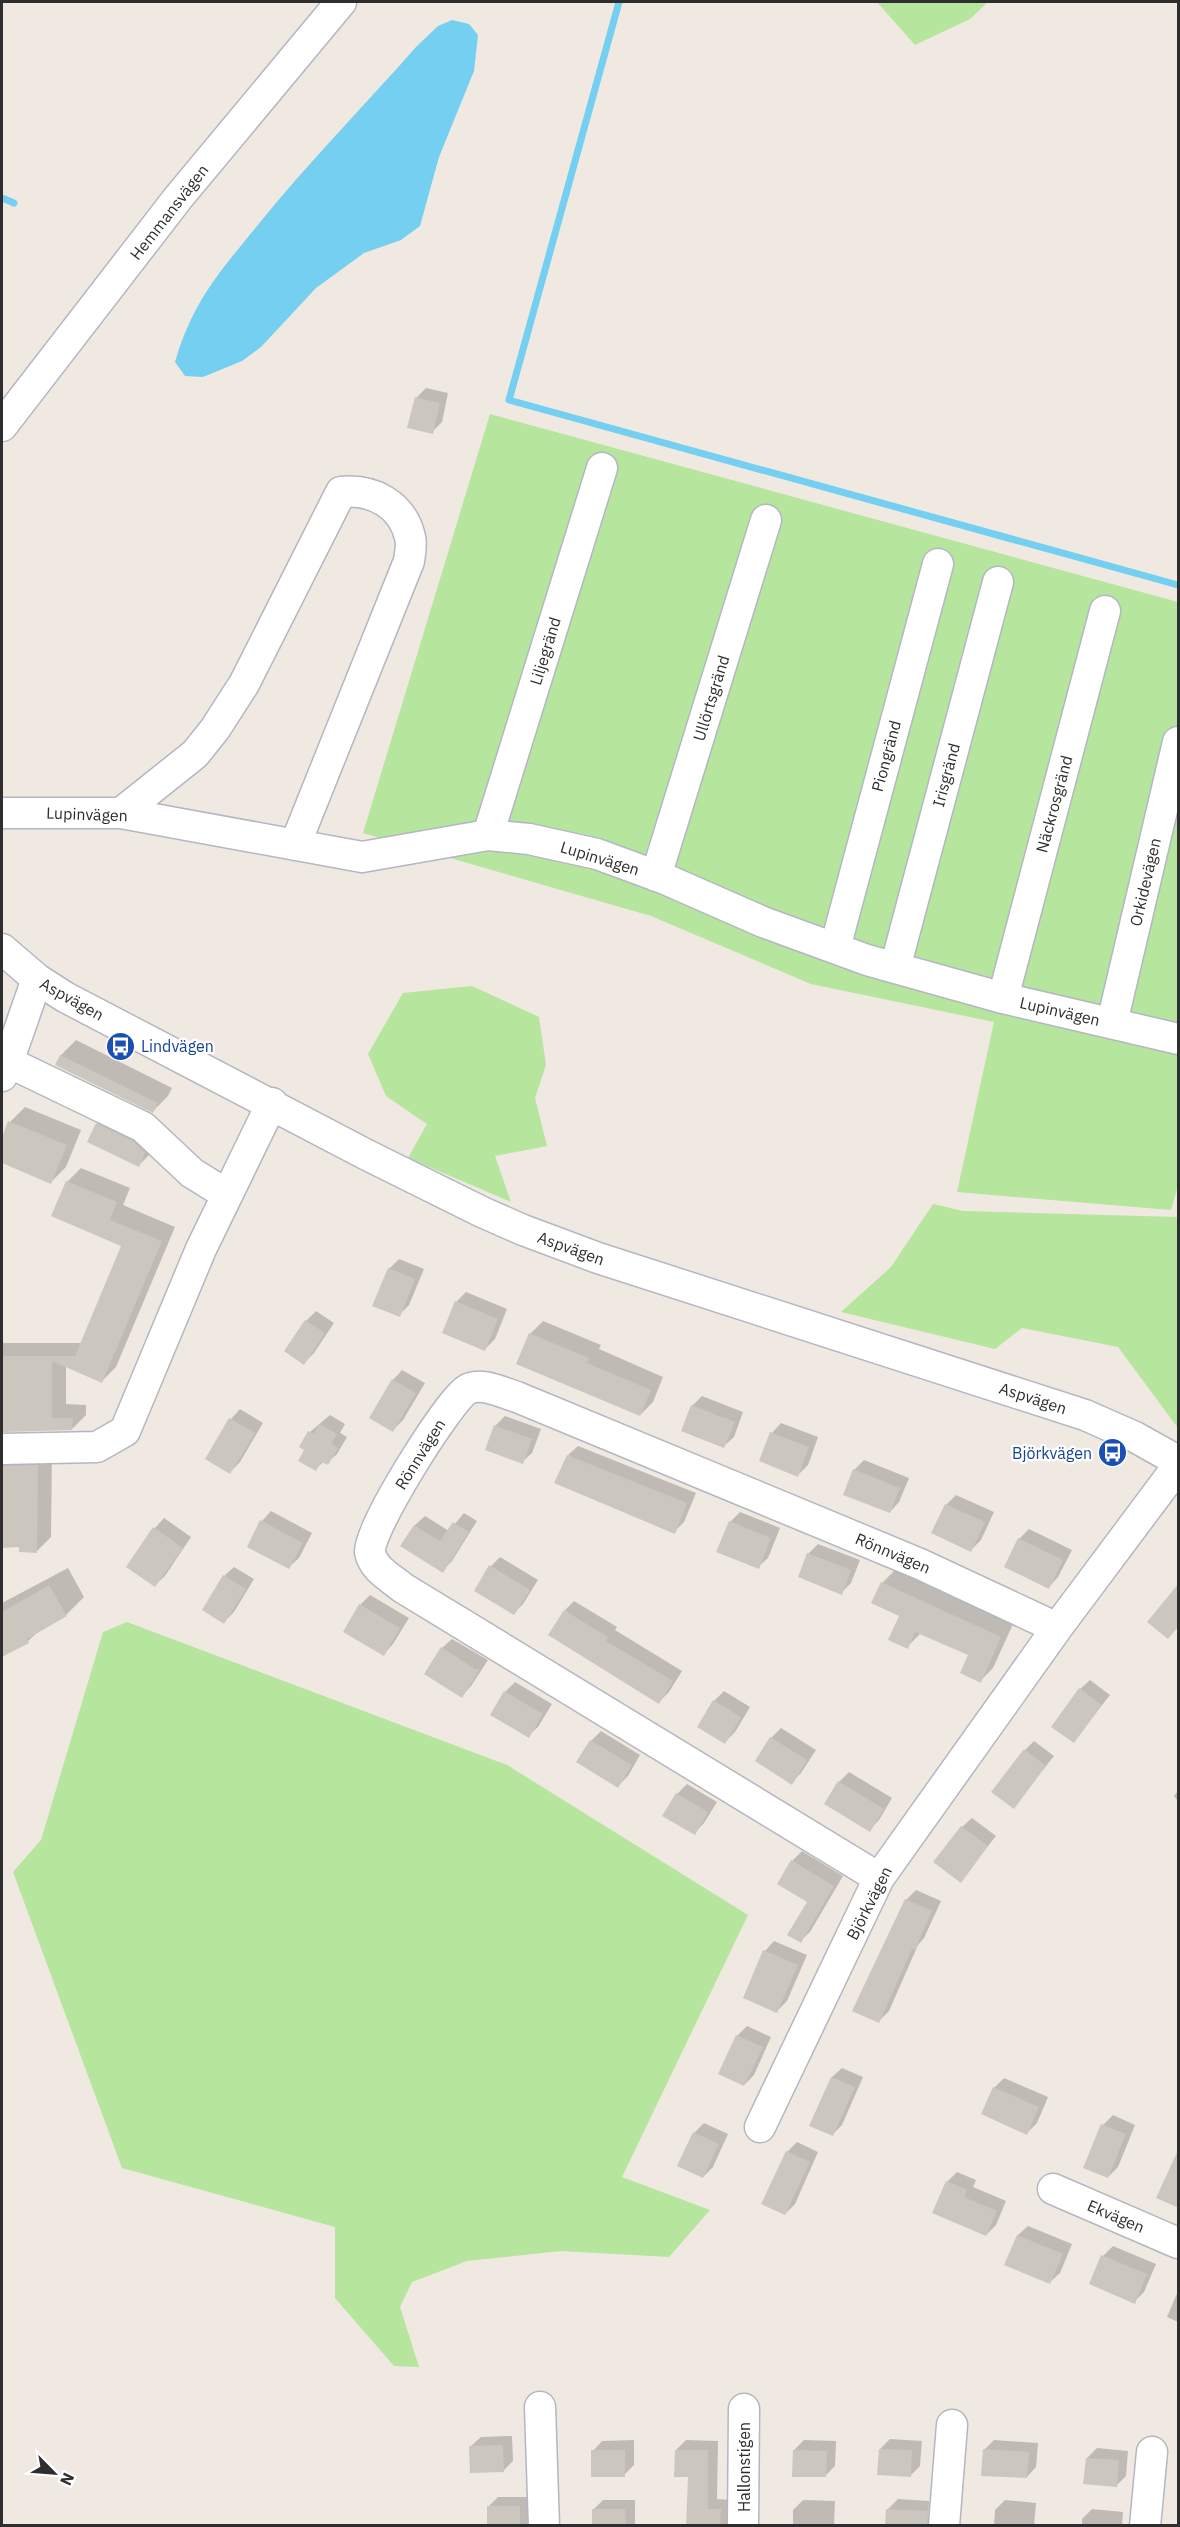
<svg xmlns="http://www.w3.org/2000/svg" width="1180" height="2527" viewBox="0 0 1180 2527" font-family="'IBM Plex Sans',sans-serif">
	<style>
		.green { fill: #b6e59e }
		.water { fill: #75cff0 }
		.shadow { fill: #0003 }
		.lines { fill: none; stroke-linecap: round; stroke-linejoin: round }
		.stream { stroke: #75cff0; stroke-width: 7 }
		.building { fill: #cbc7bf }
		.minor-casing { stroke: #b4b7c1; stroke-width: 33 }
		.minor { stroke: #fff; stroke-width: 30 }
		.labels { text-anchor: middle; dominant-baseline: central; stroke-width: 4.5; stroke-linejoin: round; paint-order: stroke }
		.street-label { font-size: 16px; fill: #2e2e2e; stroke: #fff }
		.transit-label { font-size: 16px; fill: #164399; stroke: #fff; text-anchor: start }
	</style>
	<rect width="100%" height="100%" fill="#efe9e1"/>
	<!-- green -->
	<path class="green" d="M877,2H988L970,19L915,45Z
		M490,414L1178,602V1186L1171,1210L957,1192L994,1022L811,984L651,916L363,833Z
		M472,986L539,1017L546,1065L535,1098L547,1146L495,1156L511,1202L408,1158L427,1124L386,1096L368,1054L403,993Z
		M933,1204L963,1211L1178,1217V1428L1118,1347L1022,1328L995,1349L841,1312L891,1267Z
		M127,1622L507,1765L748,1915L622,2177L710,2210L669,2257L561,2251L467,2261L412,2282L400,2307L419,2367L394,2366L335,2298V2227L122,2168L13,1872L41,1840L103,1632Z"/>
	<!-- water -->
	<path class="water" d="M452,20L469,24L478,35L474,71L439,157L420,226L401,240L364,253L316,288L261,347L242,361L203,377L185,376L175,362C193,301 218,274 257,226C307,164 363,107 416,47L438,26Z"/>
	<!-- shadow -->
	<path class="shadow" d="M426,388L448,393L442,422L432,432L416,398Z
		M76,1040L172,1088L168,1096L153,1111L57,1065L61,1055Z
		M25,1107L81,1130L66,1167L51,1182L2,1162V1141L10,1122Z
		M107,1115L154,1143L149,1155L139,1165L97,1124Z
		M81,1168L130,1188L123,1205L175,1227L116,1367L102,1381L66,1366V1404L86,1405V1415L72,1429L2,1430V1343H82L123,1245L67,1182Z
		M399,1259L424,1269L409,1305L399,1315L389,1269Z
		M466,1292L507,1309L495,1339L485,1349L456,1302Z
		M316,1311L334,1323L314,1353L304,1363L306,1321Z
		M543,1321L601,1345L599,1349L663,1377L653,1402L640,1415L530,1334Z
		M402,1370L425,1383L403,1420L393,1430V1380Z
		M702,1396L743,1412L734,1437L724,1446L692,1406Z
		M240,1409L263,1423L240,1462L230,1472L231,1419Z
		M330,1415L345,1424L340,1433L347,1437L337,1454L327,1463L324,1461L316,1469L306,1449L301,1446L310,1432Z
		M505,1416L541,1429L532,1453L522,1462L495,1426Z
		M781,1423L818,1437L808,1465L798,1475L772,1433Z
		M2,1444L52,1452L51,1537L37,1551L20,1546H2Z
		M578,1446L696,1493L684,1522L674,1532L568,1455Z
		M864,1460L909,1478L899,1502L890,1512L854,1470Z
		M956,1495L994,1512L981,1540L971,1550L946,1505Z
		M271,1511L312,1533L299,1558L289,1567L262,1521Z
		M740,1512L780,1528L768,1558L758,1567L730,1522Z
		M464,1513L477,1521L452,1561L442,1571L402,1546L415,1525L425,1516L449,1531Z
		M164,1518L191,1537L165,1576L155,1585L128,1567L155,1528Z
		M1029,1529L1072,1550L1058,1577L1049,1587L1019,1539Z
		M818,1544L860,1560L851,1583L841,1593L808,1554Z
		M500,1557L538,1580L523,1604L514,1613L491,1566Z
		M234,1567L254,1579L234,1612L224,1622V1576Z
		M68,1568L84,1597L66,1615L40,1630L28,1641L2,1655V1603Z
		M895,1570L1013,1624L993,1668L980,1681L970,1654L921,1633L907,1647L901,1615L882,1583Z
		M370,1595L409,1618L393,1644L384,1654L360,1605Z
		M574,1601L617,1627L615,1630L682,1671L669,1692L659,1702L565,1610Z
		M452,1639L488,1660L471,1686L462,1696L442,1648Z
		M1090,1680L1110,1695L1074,1741L1080,1689Z
		M515,1682L552,1704L538,1727L528,1736L505,1692Z
		M724,1691L750,1707L735,1732L725,1742L714,1701Z
		M781,1728L816,1750L801,1773L791,1783L757,1761L771,1738Z
		M601,1731L640,1755L628,1776L618,1786L578,1762L591,1741Z
		M1034,1741L1054,1756L1013,1807L1025,1750Z
		M849,1772L892,1798L879,1820L869,1830L839,1782Z
		M687,1784L717,1802L704,1823L694,1833L677,1794Z
		M1178,1791V1801L1174,1796Z
		M972,1818L996,1836L960,1881L962,1827Z
		M802,1851L843,1876L810,1932L800,1941L809,1901L792,1861Z
		M916,1890L941,1901L924,1938L918,1945L889,2011L879,2021L854,2010L906,1900Z
		M774,1941L807,1955L787,2001L777,2011L765,1951Z
		M747,2026L771,2037L754,2075L744,2085L737,2036Z
		M842,2068L863,2077L842,2125L833,2134L832,2077Z
		M1004,2078L1048,2097L1037,2123L1027,2133L994,2088Z
		M1113,2115L1135,2125L1118,2167L1108,2177L1103,2125Z
		M704,2123L728,2134L713,2167L703,2177L694,2133Z
		M797,2142L818,2152L795,2204L785,2214L787,2152Z
		M957,2172L976,2180L973,2187L1006,2201L996,2225L986,2235L947,2182Z
		M1028,2226L1072,2244L1060,2273L1050,2282L1006,2264L1018,2235Z
		M1113,2246L1156,2264L1144,2292L1134,2302L1103,2256Z
		M1178,2291V2322L1167,2317Z
		M512,2436L513,2461L503,2471L471,2446L481,2437Z
		M890,2439L922,2441L920,2466L910,2476L880,2449Z
		M634,2440V2465L624,2475L593,2451L602,2441Z
		M686,2440L718,2441L717,2499L730,2500L729,2526H688L689,2475L676,2450Z
		M804,2440L836,2441L835,2466L825,2476L794,2450Z
		M994,2440L1038,2443L1036,2467L1027,2477L984,2450Z
		M1097,2448L1128,2451L1126,2476L1116,2486L1087,2458Z
		M498,2497H529L530,2526H488V2507Z
		M898,2499L929,2501L928,2526H887L888,2509Z
		M603,2500H635V2526H593V2510Z
		M803,2500L835,2501L834,2526H793V2510Z
		M1005,2500L1036,2503L1034,2526H994L995,2510Z
		M1092,2509L1123,2512L1122,2526H1082V2519Z"/>
	<g class="lines">
		<!-- stream -->
		<path class="stream" d="M619,2L509,400L1178,585
			M2,198L14,203"/>
	</g>
	<!-- building -->
	<path class="building" d="M415,397L440,403L433,434L407,428Z
		M60,1055L158,1103L153,1113L55,1065Z
		M8,1121L67,1145L51,1184L2,1163V1137Z
		M96,1123L133,1141L145,1153L139,1167L87,1142Z
		M66,1181L117,1202L110,1220L162,1241L102,1383L52,1361V1418H73L72,1430L2,1432V1356H75L121,1246L51,1216Z
		M388,1268L415,1279L400,1317L372,1306Z
		M455,1301L498,1319L485,1351L442,1333Z
		M305,1320L325,1333L304,1365L284,1351Z
		M529,1333L589,1358L587,1363L651,1390L640,1416L516,1364Z
		M392,1379L416,1393L393,1432L369,1418Z
		M691,1405L735,1422L724,1448L681,1431Z
		M229,1418L255,1433L230,1474L205,1459Z
		M319,1424L337,1434L331,1444L338,1448L328,1465L321,1462L316,1471L298,1461L304,1450L299,1447L308,1431L314,1434Z
		M494,1425L532,1439L523,1464L485,1450Z
		M770,1432L809,1447L798,1477L759,1461Z
		M567,1455L687,1503L675,1534L554,1483Z
		M38,1465L37,1553L19,1552V1547L2,1548V1466Z
		M853,1469L900,1488L890,1513L843,1495Z
		M945,1504L985,1522L971,1552L931,1533Z
		M260,1520L303,1543L289,1569L247,1547Z
		M729,1521L771,1538L759,1569L716,1552Z
		M453,1522L469,1532L443,1573L400,1546L414,1525L440,1541Z
		M153,1527L183,1548L155,1587L126,1567Z
		M1018,1538L1063,1560L1049,1589L1004,1567Z
		M807,1553L851,1570L842,1595L798,1577Z
		M489,1565L530,1590L514,1615L474,1591Z
		M223,1575L246,1589L224,1624L202,1610Z
		M881,1582L1001,1637L981,1683L960,1673L968,1655L915,1632L908,1649L888,1640L899,1616L871,1603Z
		M1179,1583V1626L1168,1639L1147,1622Z
		M49,1585L67,1616L27,1639L29,1643L2,1657V1612Z
		M359,1604L400,1628L384,1656L343,1632Z
		M564,1610L608,1637L606,1641L673,1681L659,1704L548,1635Z
		M441,1647L475,1669H480L462,1698L424,1674Z
		M1079,1688L1102,1705L1074,1743L1051,1727Z
		M504,1691L543,1714L529,1738L490,1715Z
		M713,1700L741,1717L725,1744L697,1727Z
		M770,1737L807,1760L792,1785L755,1761Z
		M590,1740L632,1765L618,1788L576,1762Z
		M1024,1749L1046,1766L1014,1809L991,1792Z
		M838,1781L884,1809L870,1832L824,1804Z
		M676,1793L708,1812L695,1835L662,1816Z
		M961,1826L988,1846L961,1883L933,1862Z
		M791,1860L834,1886L801,1943L787,1935L807,1902L777,1884Z
		M905,1899L932,1911L915,1950L912,1949L879,2023L852,2011Z
		M763,1950L798,1965L777,2013L743,1998Z
		M736,2035L763,2047L744,2086L718,2074Z
		M831,2077L855,2087L833,2136L809,2126Z
		M993,2087L1039,2107L1027,2135L981,2114Z
		M1101,2124L1126,2134L1108,2178L1083,2168Z
		M693,2132L719,2144L703,2178L677,2166Z
		M1179,2148V2208L1156,2198Z
		M786,2151L810,2162L785,2215L761,2204Z
		M946,2181L967,2190L964,2197L997,2211L986,2236L932,2213Z
		M1017,2235L1063,2254L1050,2284L1004,2265Z
		M1101,2255L1147,2274L1135,2304L1089,2284Z
		M503,2445L504,2472L470,2473L469,2446Z
		M879,2449L912,2450L911,2477L877,2475Z
		M983,2449L1029,2452L1027,2478L981,2476Z
		M591,2450H625V2477H591Z
		M675,2450H708V2509H721L720,2526H686L688,2477H674Z
		M793,2450L827,2451L826,2477H792Z
		M1086,2458L1119,2460L1117,2487L1083,2484Z
		M487,2506H520V2526H487Z
		M592,2509H625L626,2526H592Z
		M886,2509L928,2511L927,2526H885Z"/>
	<g class="lines">
		<defs>
			<path id="minor" d="M2,426L178,198L341,2
				M2,813H121L362,857L488,835L529,839L597,854L665,879L763,922L867,960L1003,998L1178,1039
				M121,813L195,754L215,729L244,684L341,492C373,489 402,504 410,537C412,544 410,554 409,561L295,845
				M488,835L602,468
				M656,876L766,520
				M835,948L938,564
				M2,949L37,979L65,997L367,1155L482,1212L523,1230L598,1258L1085,1415L1135,1437L1178,1461
				M895,968L998,582
				M1003,998L1105,611
				M1112,1023L1178,742
				M2,1059L143,1127L192,1173L226,1194
				M2,1076L8,1062L37,979
				M2,1449L97,1447L125,1431L201,1249L272,1103
				M879,1878L403,1588C391,1578 373,1569 370,1552C366,1533 449,1399 468,1389C483,1382 503,1393 517,1397L920,1564L1057,1628
				M760,2127L879,1878L1057,1628L1178,1466
				M1053,2189L1178,2243
				M540,2407L544,2526
				M743,2526L744,2409
				M944,2526L952,2425
				M1145,2526L1152,2452"/>
		</defs>
		<!-- minor casing -->
		<use href="#minor" class="minor-casing"/>
		<!-- minor -->
		<use href="#minor" class="minor"/>
	</g>
	<!-- icons -->
	<defs>
		<symbol id="bus-disc" viewBox="-11 -11 22 22"><circle r="9.5" fill="#1a4fb4" stroke="#fff"/><path d="M-5-6H5V4H4V6H2V4H-2V6H-4V4H-5ZM-3.5-4V0h7V-4ZM-3.5 1.2v1.5H-2V1.2ZM2 1.2v1.5H3.5V1.2Z" fill="#fff"/></symbol>
	</defs>
	<g fill-rule="evenodd">
		<use href="#bus-disc" x="104" y="1030" width="33" height="33"/>
		<use href="#bus-disc" x="1096" y="1436" width="33" height="33"/>
	</g>
	<g class="labels">
		<!-- street labels -->
		<g class="street-label">
			<text transform="translate(169 212) rotate(-52)">Hemmansvägen</text>
			<text transform="translate(545 651) rotate(-73)">Liljegränd</text>
			<text transform="translate(711 698) rotate(-73)">Ullörtsgränd</text>
			<text transform="translate(886 756) rotate(-75)">Piongränd</text>
			<text transform="translate(946 775) rotate(-75)">Irisgränd</text>
			<text transform="translate(1054 804) rotate(-75)">Näckrosgränd</text>
			<text transform="translate(87 814) rotate(2)">Lupinvägen</text>
			<text transform="translate(600 858) rotate(17)">Lupinvägen</text>
			<text transform="translate(1145 882) rotate(-77)">Orkidevägen</text>
			<text transform="translate(72 999) rotate(29)">Aspvägen</text>
			<text transform="translate(1060 1011) rotate(13)">Lupinvägen</text>
			<text transform="translate(571 1248) rotate(20)">Aspvägen</text>
			<text transform="translate(1033 1398) rotate(18)">Aspvägen</text>
			<text transform="translate(420 1454) rotate(-58)">Rönnvägen</text>
			<text transform="translate(893 1553) rotate(23)">Rönnvägen</text>
			<text transform="translate(869 1903) rotate(-63)">Björkvägen</text>
			<text transform="translate(1116 2216) rotate(23)">Ekvägen</text>
			<text transform="translate(744 2467) rotate(-90)">Hallonstigen</text>
		</g>
		<!-- transit labels -->
		<g class="transit-label">
			<text x="141" y="1046">Lindvägen</text>
			<text x="1092" y="1453" text-anchor="end">Björkvägen</text>
		</g>
	</g>
	<!-- border -->
	<rect width="1180" height="2527" fill="none" stroke="#2e2e2e" stroke-width="6"/>
	<!-- north arrow -->
	<g transform="translate(54 2473) rotate(115)" stroke="#ffffff" stroke-width="4.5" paint-order="stroke">
	<path d="M0-4.5L10 22L0 15L-10 22Z" fill="#2e2e2e"/>
	<text y="-9" font-size="16" font-weight="bold" text-anchor="middle" fill="#2e2e2e">N</text>
	</g>
</svg>
